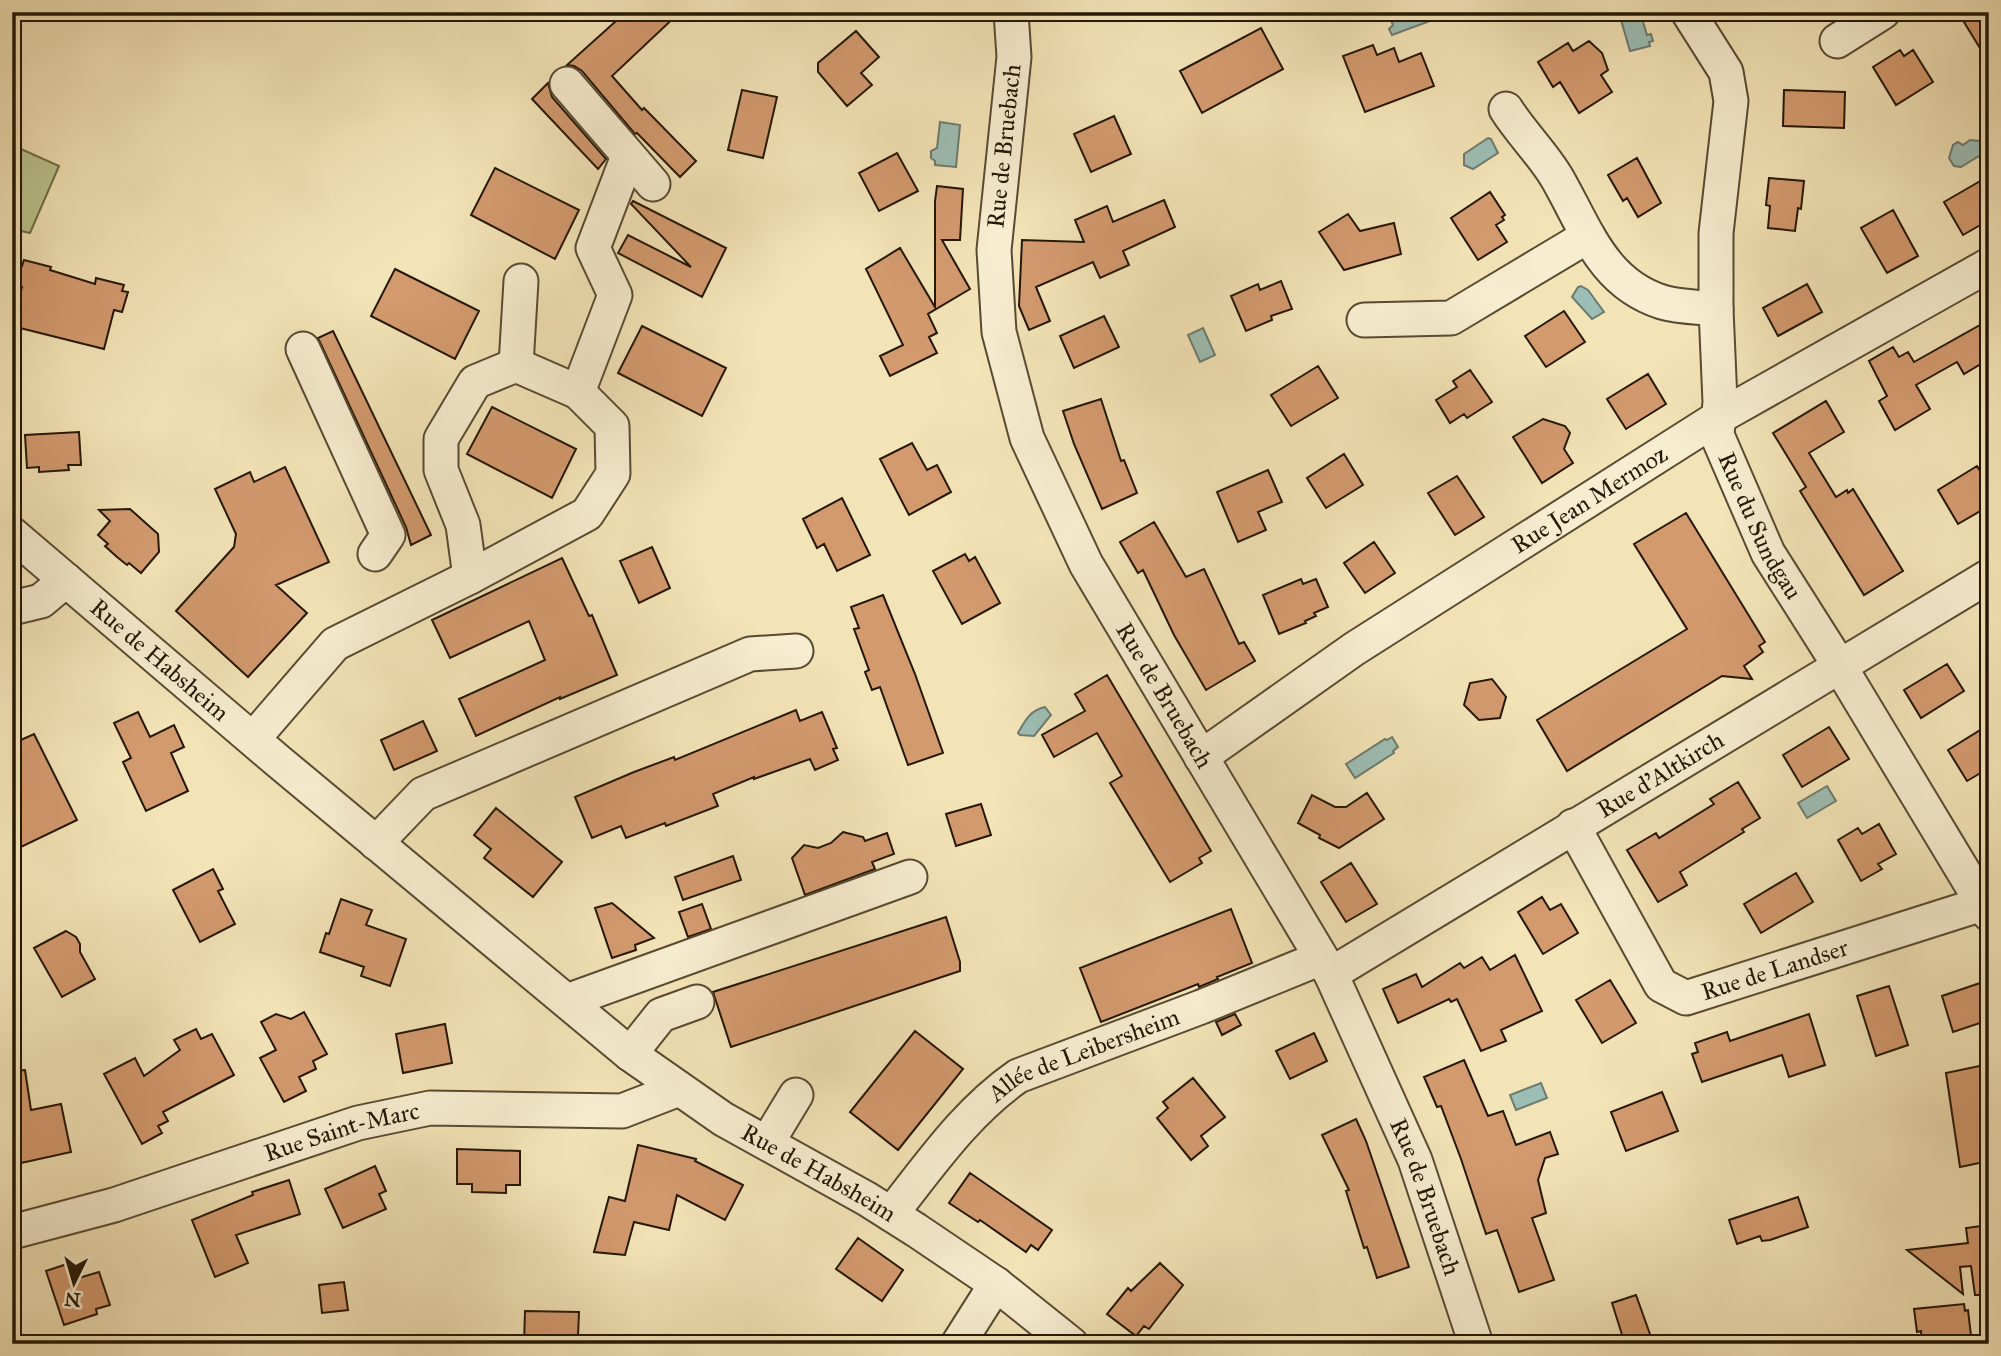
<svg xmlns="http://www.w3.org/2000/svg" width="2001" height="1356" viewBox="0 0 2001 1356" font-family="'IM FELL Great Primer',serif">
	<style>
		.green { fill: #bbc48e; stroke: #706e4a; stroke-width: 2 }
		.water { fill: #9dbeb5; stroke: #6d7b6f; stroke-width: 2 }
		.building { fill: #d39a6e; stroke: #241705; stroke-width: 2 }
		.lines { fill: none; stroke-linecap: round; stroke-linejoin: round }
		.minor-casing { stroke: #584a32; stroke-width: 37 }
		.minor { stroke: #f7edd0; stroke-width: 33 }
		.labels { text-anchor: middle; dominant-baseline: central; stroke-width: 6; stroke-linejoin: round; paint-order: stroke }
		.street-label { font-size: 24px; fill: #241705; stroke: #f7edd0 }
	</style>
	<rect width="100%" height="100%" fill="#f3e4b7"/>
	<filter id="stains"><feTurbulence type="fractalNoise" baseFrequency=".00286" numOctaves="4"/><feColorMatrix values="0 0 0 0 .2 0 0 0 0 .09 0 0 0 0 .02 0 0 0 .5 -.17"/></filter>
	<radialGradient id="worn" r=".72"><stop offset=".6" stop-color="#630" stop-opacity="0"/><stop offset="1" stop-color="#630" stop-opacity=".3"/></radialGradient>
	<!-- green -->
	<path class="green" d="M12,145L59,166L30,233L12,229Z"/>
	<!-- water -->
	<path class="water" d="M1406,12H1426L1430,21L1392,35L1389,29L1393,25L1390,18Z
		M1623,12H1640L1647,35L1651,34L1653,41L1649,42L1650,46L1630,51L1619,13Z
		M940,122L960,125L956,167L935,165V161L931,158V151L937,148Z
		M1488,138L1491,139L1498,153L1473,169L1464,165V154Z
		M1970,140L1980,141L1984,148L1982,154L1961,167L1954,166L1949,158L1953,145L1958,142L1963,145Z
		M1581,286L1588,290L1604,312L1592,319L1572,297L1578,287Z
		M1203,328L1215,355L1200,362L1188,335Z
		M1045,707L1051,715L1034,736L1020,735L1018,733C1025,721 1030,710 1045,707Z
		M1392,737L1398,747L1393,751L1394,753L1355,778L1346,764L1385,739L1387,740Z
		M1827,786L1836,801L1807,818L1798,803Z
		M1541,1083L1547,1098L1516,1110L1510,1095Z"/>
	<!-- building -->
	<path class="building" d="M626,12H680L612,76L642,110L644,108L696,161L680,177L637,133L635,134L582,71L574,66L567,65Z
		M1979,12H1989V63L1964,22Z
		M1261,28L1283,69L1202,113L1180,71Z
		M856,31L879,57L861,73L872,85L847,106L818,72V63Z
		M1589,41L1602,53L1608,70L1601,75L1612,92L1579,113L1560,82L1553,87L1538,62L1568,43L1573,51Z
		M1373,45L1377,55L1394,48L1399,62L1421,53L1434,86L1365,112L1343,56Z
		M1900,50L1904,56L1913,50L1933,82L1896,105L1873,67Z
		M548,83L552,97L606,159L598,169L532,99Z
		M742,90L777,97L763,158L728,150Z
		M1784,90L1845,92L1844,128L1783,126Z
		M1114,116L1131,154L1091,172L1074,134Z
		M897,153L918,191L879,211L859,173Z
		M1637,158L1661,203L1638,217L1627,198L1623,201L1608,175Z
		M495,168L579,210L555,259L471,215Z
		M1989,176V220L1963,235L1944,202Z
		M1769,178L1804,181L1801,209L1798,208L1795,231L1768,228L1770,206L1766,205Z
		M937,186L963,189L960,240H942L970,289L928,314L937,333L929,337L937,353L890,376L880,356L903,345L866,269L900,248L935,307V201Z
		M1490,192L1505,215L1502,217L1504,220L1496,225L1507,242L1478,260L1451,218Z
		M1164,200L1175,227L1123,251L1129,265L1100,278L1093,262L1036,287L1050,321L1029,330L1019,306L1022,240L1084,242L1075,220L1107,206L1113,222Z
		M633,201L726,248L702,297L618,253L628,235L691,267L631,204Z
		M1893,210L1918,256L1887,273L1861,228Z
		M1348,214L1360,231L1394,223L1401,254L1344,270L1319,232Z
		M24,260L51,267L50,270L95,284L96,278L124,285L122,291L128,292L122,312L114,310L104,349L12,326L22,287L12,284L18,264L22,266Z
		M395,269L479,311L455,359L371,316Z
		M1281,281L1292,309L1271,316L1272,320L1246,331L1231,296L1258,284L1260,290Z
		M1807,284L1822,312L1778,336L1763,308Z
		M1564,311L1585,342L1546,367L1525,336Z
		M1104,316L1119,347L1074,368L1060,336Z
		M1989,320V359L1964,374L1957,362L1916,385L1930,409L1895,430L1879,401L1887,396L1869,361L1893,347L1899,357L1908,352L1914,362Z
		M642,326L726,368L702,416L618,373Z
		M333,331L431,535L411,545L406,527L318,338Z
		M1318,366L1338,398L1291,426L1271,395Z
		M1470,370L1492,402L1467,418L1464,414L1450,423L1436,400L1457,387L1453,381Z
		M1648,374L1666,404L1626,429L1607,399Z
		M1101,399L1121,461L1124,460L1137,493L1102,509L1074,444L1063,411Z
		M1826,401L1844,432L1809,453L1836,497L1847,490L1848,493L1853,489L1903,571L1864,595L1800,491L1806,487L1773,433Z
		M492,407L576,449L552,498L467,454Z
		M1543,419L1565,426L1570,433L1564,449L1573,463L1542,483L1513,437Z
		M79,432L81,465H68L69,470L39,472V467L27,468L25,435Z
		M912,443L927,470L937,465L951,492L909,515L880,459Z
		M1344,454L1363,485L1326,508L1307,478Z
		M1977,466L1989,485V506L1958,524L1938,490Z
		M285,467L329,562L276,585L307,613L248,677L176,611L234,547L236,534L215,489L250,472L254,482Z
		M1268,470L1282,502L1258,512L1266,530L1238,542L1217,492Z
		M1457,476L1484,517L1455,535L1428,493Z
		M842,498L870,555L837,571L824,544L817,548L803,519Z
		M130,509L158,534L159,552L141,573L129,563L127,565L117,557L105,546L108,544L98,535L110,521L99,510Z
		M1686,513L1765,642L1759,646L1763,652L1744,666L1752,679L1722,676L1567,771L1537,720L1687,629L1634,544Z
		M1154,522L1186,577L1204,569L1239,644L1244,642L1255,661L1206,690L1174,635L1143,570L1138,573L1120,542Z
		M1374,542L1395,573L1365,593L1344,563Z
		M652,547L670,588L639,603L620,561Z
		M965,554L969,561L975,557L1000,603L962,624L933,571Z
		M562,558L589,616L592,615L617,675L560,699V697L476,736L459,699L545,660L529,621L450,658L432,620Z
		M1301,579L1303,584L1316,579L1328,607L1314,613L1316,616L1305,621L1306,623L1279,634L1263,595Z
		M883,595L915,674L943,753L908,765L880,687L872,690L865,672L869,670L854,629L859,628L851,607Z
		M1947,664L1964,691L1921,718L1904,690Z
		M1107,675L1211,851L1199,858L1202,863L1170,882L1110,783L1122,776L1097,733L1054,757L1042,735L1085,711L1075,694Z
		M1492,679L1506,697L1500,718L1479,720L1464,705L1470,683Z
		M796,710L800,721L822,712L837,748L833,749L838,760L815,770L810,759L754,779V777L713,794L718,806L666,826L665,823L626,838L621,826L592,838L575,797L634,772L674,757L675,760Z
		M138,712L150,737L174,725L184,747L171,753L188,791L146,811L123,762L131,758L114,723Z
		M423,721L437,751L394,770L381,740Z
		M1829,727L1849,759L1802,787L1783,755Z
		M1982,729L1989,741V768L1967,781L1948,750Z
		M34,734L77,820L21,847L12,829V744Z
		M1738,782L1760,818L1742,829L1744,832L1680,872L1687,885L1658,902L1627,850L1656,833L1659,838L1714,804L1710,799Z
		M1367,793L1384,819L1339,848L1319,838L1320,835L1298,823L1312,795L1335,807H1346Z
		M981,804L991,835L956,846L946,814Z
		M496,808L562,862L533,897L484,858L491,849L474,835Z
		M1879,824L1896,854L1878,864L1882,869L1861,881L1838,840L1858,828L1862,834Z
		M843,832L863,837L865,841L887,833L894,854L872,862L875,869L805,895L792,858L804,845L818,848L831,843Z
		M733,856L741,880L683,900L675,877Z
		M1351,863L1377,904L1346,922L1321,882Z
		M213,869L223,889L218,891L235,924L200,942L173,890Z
		M1796,873L1813,902L1761,933L1744,904Z
		M1542,897L1550,910L1561,904L1578,933L1543,954L1518,912Z
		M341,899L372,910L366,925L406,939L390,986L361,976L364,967L320,952L326,933L329,934Z
		M612,903L654,938L635,945L636,950L612,958L595,908Z
		M702,904L711,929L688,937L679,912Z
		M1231,909L1252,963L1217,977L1218,979L1199,987L1198,984L1101,1022L1080,968Z
		M946,917L960,962V971L731,1047L713,992Z
		M66,931L76,937L80,944V952L95,979L62,997L34,948Z
		M1515,955L1542,1011L1501,1030L1506,1041L1481,1051L1457,999L1451,1002L1449,999L1398,1023L1383,989L1416,974L1422,987L1460,963L1464,968L1482,957L1490,970Z
		M1610,980L1636,1023L1602,1043L1576,1000Z
		M1989,980V1020L1953,1032L1942,996Z
		M1889,986L1908,1045L1876,1056L1857,996Z
		M304,1012L327,1054L313,1061L316,1069L299,1077L306,1091L284,1102L260,1058L276,1050L261,1022L276,1014L291,1019Z
		M1235,1014L1241,1025L1222,1035L1216,1022Z
		M1809,1014L1825,1065L1789,1077L1782,1055L1702,1082L1692,1054L1698,1052L1695,1043L1727,1032L1730,1041Z
		M445,1024L452,1063L403,1073L396,1034Z
		M196,1029L201,1039L212,1034L234,1075L163,1112L168,1121L158,1126L162,1133L142,1144L104,1074L135,1058L144,1076L180,1050L174,1040Z
		M915,1031L963,1069L898,1150L850,1112Z
		M1314,1033L1327,1061L1290,1079L1276,1051Z
		M1464,1060L1488,1116L1503,1111L1516,1145L1550,1132L1558,1154L1545,1158L1538,1180L1546,1213L1532,1218L1554,1280L1519,1292L1497,1230L1486,1234L1461,1159L1441,1106L1437,1107L1424,1077Z
		M1989,1064V1161L1960,1167L1946,1073Z
		M25,1070L31,1110L61,1104L71,1152L12,1165V1071Z
		M1193,1078L1225,1117L1201,1136L1208,1146L1191,1160L1157,1118L1168,1108L1163,1102Z
		M1662,1092L1678,1131L1626,1151L1611,1112Z
		M1356,1119L1366,1141L1409,1267L1377,1278L1367,1247L1364,1248L1346,1191L1349,1190L1322,1135Z
		M638,1145L696,1159L695,1161L743,1185L725,1220L677,1195L669,1230L634,1222L625,1255L594,1252L609,1197L625,1201Z
		M457,1149L520,1151V1185H506V1193L472,1192V1184H457Z
		M375,1166L386,1191L379,1194L386,1209L343,1228L325,1189Z
		M970,1173L1052,1230L1038,1250L1031,1245L1026,1252L980,1220L978,1222L949,1203Z
		M289,1180L300,1214L236,1235L248,1263L215,1277L192,1220L253,1195L252,1192Z
		M1798,1197L1808,1227L1770,1240L1762,1241L1760,1236L1737,1244L1729,1220Z
		M1989,1225V1295H1975L1971,1266L1960,1267L1963,1294L1907,1250L1968,1243L1966,1228Z
		M858,1238L903,1270L882,1301L836,1269Z
		M1160,1263L1183,1285L1149,1329L1144,1326L1136,1336L1107,1314L1128,1288L1131,1291Z
		M67,1264L72,1280L99,1272L110,1305L96,1309L97,1314L64,1325L46,1271Z
		M344,1282L348,1310L322,1313L319,1285Z
		M1636,1295L1651,1337L1625,1344L1612,1303Z
		M1964,1304L1965,1311L1968,1310L1972,1344H1922L1921,1331L1917,1332L1914,1309Z
		M525,1311L579,1312L578,1336L571,1335V1344H524Z"/>
	<g class="lines">
		<defs>
			<g id="minor">
				<path id="s1" d="M1011,12L1014,57L994,250L999,332L1027,438L1086,564L1331,974L1415,1160L1476,1344"/>
				<path id="s2" d="M1688,12L1726,72L1731,101L1716,233V309L1720,402L1717,435L1768,553L1839,665L1989,914"/>
				<path d="M1837,41L1883,12"/>
				<path d="M567,84L653,184"/>
				<path d="M1506,109C1521,133 1543,154 1557,178C1586,228 1602,283 1662,302C1679,307 1698,307 1716,309"/>
				<path d="M1364,320L1451,318L1588,236"/>
				<path d="M303,349L388,535L375,554"/>
				<path d="M516,365L521,281"/>
				<path id="s3" d="M12,534L278,761L630,1054L723,1119L867,1199L916,1230L996,1284L1071,1344"/>
				<path d="M470,577L463,525L441,470V439L475,382L516,365L578,392"/>
				<path d="M12,608L41,601L66,580"/>
				<path d="M253,739L335,644L470,577L587,514L613,474L612,426L578,392L615,295L593,248L628,156"/>
				<path id="s4" d="M1201,757L1354,649L1719,417L1989,265"/>
				<path id="s5" d="M1573,826L1661,985L1686,998L1982,904"/>
				<path d="M376,843L423,794L750,654L796,651"/>
				<path id="s6" d="M1331,974L1989,576"/>
				<path d="M567,1001L910,877"/>
				<path d="M630,1054L661,1015L697,1002"/>
				<path d="M767,1143L796,1095"/>
				<path id="s7" d="M891,1214C930,1165 966,1112 1018,1076L1201,1007L1321,958"/>
				<path id="s8" d="M12,1232L114,1205L358,1123L430,1108L622,1111L679,1089"/>
				<path d="M958,1344L996,1284"/>
			</g>
		</defs>
		<!-- minor casing -->
		<use href="#minor" class="minor-casing"/>
		<!-- minor -->
		<use href="#minor" class="minor"/>
	</g>
	<g class="labels">
		<!-- street labels -->
		<g class="street-label">
			<text transform="translate(1004 146) rotate(-84)">Rue de Bruebach</text>
			<text stroke="none"><textPath href="#s4" startOffset="466">Rue Jean Mermoz</textPath></text>
			<text stroke="none"><textPath href="#s2" startOffset="536">Rue du Sundgau</textPath></text>
			<text stroke="none"><textPath href="#s3" startOffset="194">Rue de Habsheim</textPath></text>
			<text stroke="none"><textPath href="#s1" startOffset="723">Rue de Bruebach</textPath></text>
			<text stroke="none"><textPath href="#s6" startOffset="385">Rue d'Altkirch</textPath></text>
			<text stroke="none"><textPath href="#s5" startOffset="303">Rue de Landser</textPath></text>
			<text stroke="none"><textPath href="#s7" startOffset="257">Allée de Leibersheim</textPath></text>
			<text stroke="none"><textPath href="#s8" startOffset="345">Rue Saint-Marc</textPath></text>
			<text stroke="none"><textPath href="#s3" startOffset="1031">Rue de Habsheim</textPath></text>
			<text stroke="none"><textPath href="#s1" startOffset="1290">Rue de Bruebach</textPath></text>
		</g>
	</g>
	<!-- margin -->
	<rect width="2001" height="1356" fill="none" stroke="#f3e4b7" stroke-width="42"/>
	<rect x="14" y="14" width="1973" height="1328" fill="none" stroke="#241705" stroke-width="3.5"/>
	<rect x="21" y="21" width="1959" height="1314" fill="none" stroke="#241705" stroke-width="2"/>
	<!-- north arrow -->
	<g transform="translate(74 1283) rotate(185)" stroke="#f7edd0" stroke-width="5" paint-order="stroke">
	<path d="M0-5L12 26L0 18L-12 26Z" fill="#241705"/>
	<text y="-10" font-size="19" font-weight="bold" text-anchor="middle" fill="#241705">N</text>
	</g>
	<rect width="100%" height="100%" filter="url(#stains)"/>
	<rect width="100%" height="100%" fill="url(#worn)"/>
</svg>
